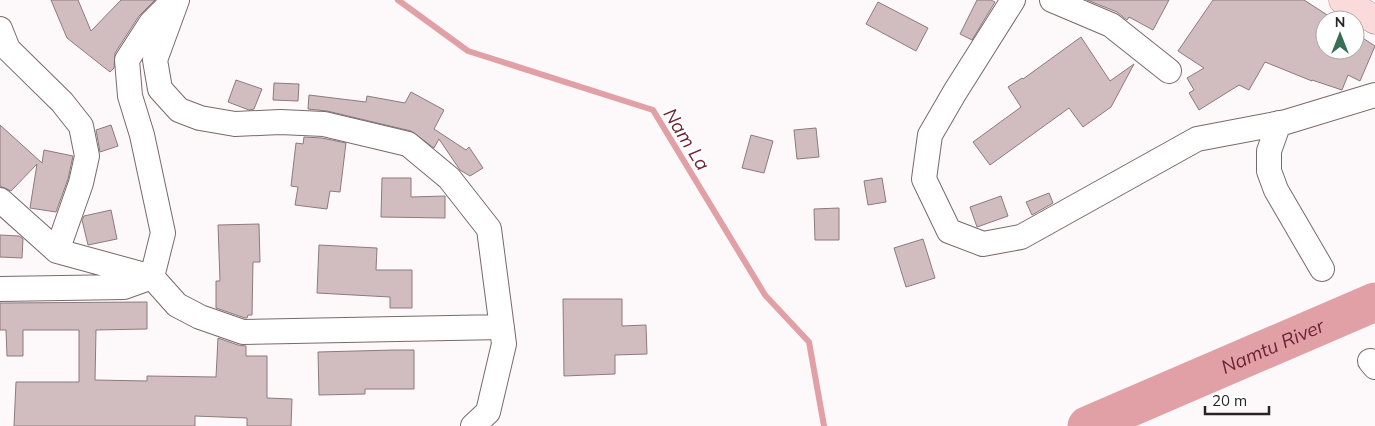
<svg xmlns="http://www.w3.org/2000/svg" width="1375" height="426" viewBox="0 0 1375 426" font-family="Mulish,sans-serif">
	<style>
		.lines { fill: none; stroke-linecap: round; stroke-linejoin: round }
		.stream { stroke: #e1a0a5; stroke-width: 6 }
		.river { stroke: #e1a0a5; stroke-width: 39 }
		.building { fill: #d1bdbf; stroke: #8d7b7c }
		.minor-casing { stroke: #7b696a; stroke-width: 26 }
		.major-casing { stroke: #b08a8d; stroke-width: 29 }
		.minor { stroke: #fff; stroke-width: 24 }
		.major { stroke: #fbdadc; stroke-width: 28 }
		.labels { text-anchor: middle; dominant-baseline: central; stroke-width: 5; stroke-linejoin: round; paint-order: stroke }
		.water-label { font-size: 19px; font-style: italic; fill: #6f2331; stroke: #fff }
	</style>
	<rect width="100%" height="100%" fill="#fdf8f9"/>
	<g class="lines">
		<!-- stream -->
		<path class="stream" d="M398,0L468,51L653,110L765,295L809,342L824,426"/>
		<!-- river -->
		<path class="river" id="s1" d="M1087,426L1375,302"/>
	</g>
	<!-- building -->
	<path class="building" d="M51,0H78L91,31L121,0H155L139,16L115,53L114,68L110,72L67,38Z
		M977,0H991L995,2L972,40L960,34Z
		M1087,0H1169L1153,30L1129,17L1127,20L1117,12Z
		M1213,0H1304L1335,20H1325V50H1355V33L1375,46L1360,81L1348,75L1342,90L1312,80V81L1265,62L1249,90L1239,85L1199,110L1189,93L1194,90L1187,78L1204,68L1178,51Z
		M878,2L928,28L916,51L866,24Z
		M1081,37L1110,81L1134,64L1111,107L1083,127L1069,108L990,165L973,142L1021,107L1008,87L1022,78L1023,79Z
		M236,80L262,89L254,109L249,110L228,102Z
		M274,83L299,84L298,101L273,100Z
		M411,92L444,110L434,129L466,150L469,147L483,168L470,176L460,170L439,139L434,148L411,131L327,111L308,109L309,95L366,102L367,96L405,103Z
		M0,125L42,163L44,150L73,156L68,179L56,212L30,208L37,164L11,191L0,186Z
		M111,125L118,146L100,152L96,130Z
		M816,128L819,157L797,159L794,130Z
		M751,135L773,141L764,173L742,168Z
		M304,137L322,138L346,143L340,192L330,191L327,209L295,205L298,187L291,186L296,143L303,144Z
		M382,178H411V197L445,196V218L381,217Z
		M882,178L886,202L868,205L864,181Z
		M1049,193L1053,203L1032,215L1026,202Z
		M1001,196L1008,216L977,227L970,207Z
		M839,208V240H815L814,209Z
		M111,210L117,239L88,245L82,220L84,216Z
		M259,224L260,262H253L252,315H248L247,318H245L216,308V281H220L218,225Z
		M0,235L19,236L23,239L22,258L0,257Z
		M923,239L935,278L906,287L894,248Z
		M319,245L377,248L376,270H412V308H390V297L317,293Z
		M563,299H622V326L646,325L647,354L615,355V374L564,376Z
		M147,302V329L96,330L95,380L147,381V376L216,377L218,338L238,345L246,346V356H267V398L292,399L291,426H247V418L195,416V426H14L16,382H79V330H23V356H7L6,330H0V303Z
		M394,350H414V389H365V394L319,395L318,352Z"/>
	<g class="lines">
		<defs>
			<path id="minor" d="M177,0L155,60L160,89L179,110L200,118L235,124L280,122L324,124L408,144L449,178L489,229L504,344L488,412L473,426
				M1013,0L955,92L930,135L924,179L949,231L983,244L1021,237L1197,139L1286,122L1375,95
				M1052,0L1111,25L1169,71
				M0,29L8,49L62,102L81,126L87,156L81,183L57,251
				M1279,123L1269,151V171L1276,190L1322,269
				M0,200L57,251L152,277L177,305L200,317L243,332L502,327
				M0,289L124,287L152,277L163,233L142,135L130,96L127,60L151,23L173,1
				M1370,361L1375,367"/>
			<path id="major" d="M1343,0L1375,20"/>
		</defs>
		<!-- minor casing -->
		<use href="#minor" class="minor-casing"/>
		<!-- major casing -->
		<use href="#major" class="major-casing"/>
		<!-- minor -->
		<use href="#minor" class="minor"/>
		<!-- major -->
		<use href="#major" class="major"/>
	</g>
	<g class="labels">
		<!-- water labels -->
		<g class="water-label">
			<text transform="translate(687 139) rotate(58)">Nam La</text>
			<text stroke="none"><textPath href="#s1" startOffset="202">Namtu River</textPath></text>
		</g>
	</g>
	<!-- north arrow -->
	<g transform="translate(1340 35)"><circle r="24" fill="#ffffff" stroke="#aaa7a7"/>
	<path d="M0-4L9 19L0 12L-9 19Z" fill="#376f57"/>
	<text y="-8" font-size="14" font-weight="bold" text-anchor="middle" fill="#2a2324">N</text>
	</g>
	<!-- scale -->
	<path d="M1205 406v8h64v-8" fill="none" stroke="#2a2324" stroke-width="2.5"/>
	<text x="1212" y="406" font-size="15" fill="#2a2324" stroke="#ffffff" stroke-width="4" paint-order="stroke">20 m</text>
</svg>
